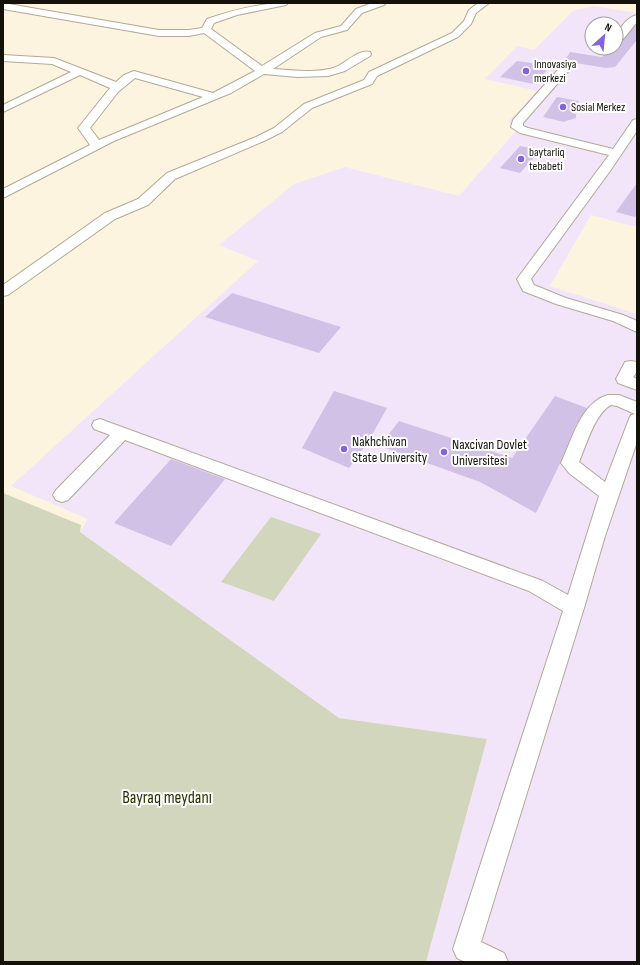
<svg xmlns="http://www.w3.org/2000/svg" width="640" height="965" viewBox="0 0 640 965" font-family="'Sofia Sans Condensed',sans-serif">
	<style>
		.education { fill: #f2e5f9; fill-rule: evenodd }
		.green { fill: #d2d6bc }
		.building { fill: #d1c1e7 }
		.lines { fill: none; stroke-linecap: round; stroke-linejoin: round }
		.minor-casing { stroke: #b2a996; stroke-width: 2 }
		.minor { fill: #fff; fill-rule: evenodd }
		.poi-dot { fill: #8364df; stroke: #fff; stroke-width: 1.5 }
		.labels { text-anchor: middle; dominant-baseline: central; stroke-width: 4; stroke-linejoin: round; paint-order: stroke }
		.far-poi-label { font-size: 12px; fill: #14100a; stroke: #fff; text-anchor: start }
		.poi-label { font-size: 14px; fill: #14100a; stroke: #fff; text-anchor: start }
		.near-park-label { font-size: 17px; fill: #2d3100; stroke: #fff }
	</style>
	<rect width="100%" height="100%" fill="#fdf4e0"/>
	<!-- education -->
	<path class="education" d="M594,6L636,13L637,12V227L591,215L550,286L637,314V962H426L487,739L339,718L80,532L88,519L11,486L258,261L219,245L294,184L345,167L459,196L515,132L509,121L537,91L485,79L517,46L534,50L573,11ZM592,24H616V48H592Z"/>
	<!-- green -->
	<path class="green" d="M3,493L81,525L80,532L339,718L487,739L426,962H3Z
		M271,517L321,534L274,601L221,582Z"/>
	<!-- building -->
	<path class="building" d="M634,19L637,20V40L615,67L606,68L564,61L570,52L602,57L610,48H616V40Z
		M517,61L539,64L542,61L554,63L534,84L500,77Z
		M557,97L579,101L572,113L576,114V118L566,121L564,122L543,117Z
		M520,146L541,150L520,173L500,168Z
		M637,183V213L635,217L616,212Z
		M232,293L341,327L319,353L205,317Z
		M334,391L387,408L368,442L349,468L302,448Z
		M555,396L587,408L536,513L480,482L380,446L399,421L512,458Z
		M171,459L225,479L171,546L114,523Z"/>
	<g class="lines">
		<defs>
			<path id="minor" d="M3,3L159,30H189L202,28L207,19C233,10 260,3 288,3L286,5L237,15L214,23L211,29L262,66L315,33L341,26L356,9L372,3H386L384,5L362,13L347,30L321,37L273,69C292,70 317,74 336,67C346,63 358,49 370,52L371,54L370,56L345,71L328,76L297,77L264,74L231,93L114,141L3,198V189L90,145L78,128L110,88L80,75L3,112V105L71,72L52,64L3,61V55L54,58L116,82L124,75L134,71L213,93L255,71L204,33L189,36H159L3,9ZM135,78L203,97L99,140L90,128L118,92Z
				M478,3H489L476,13L471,24L458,37L377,76L372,84L312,108L282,132L264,141L175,179L148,205L115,219L8,295L3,296V285L105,213L138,199L167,173L256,137L274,128L304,104L364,80L369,72L452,33L464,21L469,10Z
				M637,15V22L620,43L616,44C616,32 625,18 637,15Z
				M568,62L573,65L572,67L523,123V126L528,128L613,149L633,120L637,119V131L610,171L531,279L534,285L566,298L623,315L637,321V332L613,321L556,304L523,291L517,279L609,155L520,133L511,127L513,120L564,63Z
				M631,361L637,362V372L633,377L637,379V390L618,383L616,379L625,362Z
				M608,395H619L637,402V442L605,536L584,608L481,942L504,953L508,962H465L457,958L453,949L563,611L529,591L125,440L68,500L62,502L56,500L53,495L56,490L110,435L94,429L92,425L94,421L100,419L543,581L568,595L599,496L569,473L561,463C572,440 581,402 608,395ZM611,405L617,406L635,414L631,415L629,419L605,482L579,462C586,446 595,413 611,405Z"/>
		</defs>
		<!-- minor casing -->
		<use href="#minor" class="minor-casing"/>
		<!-- minor -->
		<use href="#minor" class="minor"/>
	</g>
	<!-- markers -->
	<g class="poi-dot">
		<circle cx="526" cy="71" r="4"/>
		<circle cx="563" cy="107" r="4"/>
		<circle cx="521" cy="159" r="4"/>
		<circle cx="344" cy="449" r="4"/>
		<circle cx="444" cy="452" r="4"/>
	</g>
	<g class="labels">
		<!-- far-poi labels -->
		<g class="far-poi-label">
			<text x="534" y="64">Innovasiya<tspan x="534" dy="14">merkezi</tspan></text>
			<text x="571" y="107">Sosial Merkez</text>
			<text x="529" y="152">baytarliq<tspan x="529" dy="14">tebabeti</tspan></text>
		</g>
		<!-- poi labels -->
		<g class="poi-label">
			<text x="352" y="441">Nakhchivan<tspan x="352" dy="16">State University</tspan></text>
			<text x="452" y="444">Naxcivan Dovlet<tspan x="452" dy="16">Universitesi</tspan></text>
		</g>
		<!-- near-park labels -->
		<g class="near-park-label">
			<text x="167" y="798">Bayraq meydanı</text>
		</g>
	</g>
	<!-- border -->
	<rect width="640" height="965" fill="none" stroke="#14100a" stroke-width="8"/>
	<!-- north arrow -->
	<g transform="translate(604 36) rotate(27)"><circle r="19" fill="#ffffff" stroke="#a19f9d"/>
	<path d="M0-3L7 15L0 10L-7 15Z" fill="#8364df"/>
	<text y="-6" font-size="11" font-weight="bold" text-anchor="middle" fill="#14100a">N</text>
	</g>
</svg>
